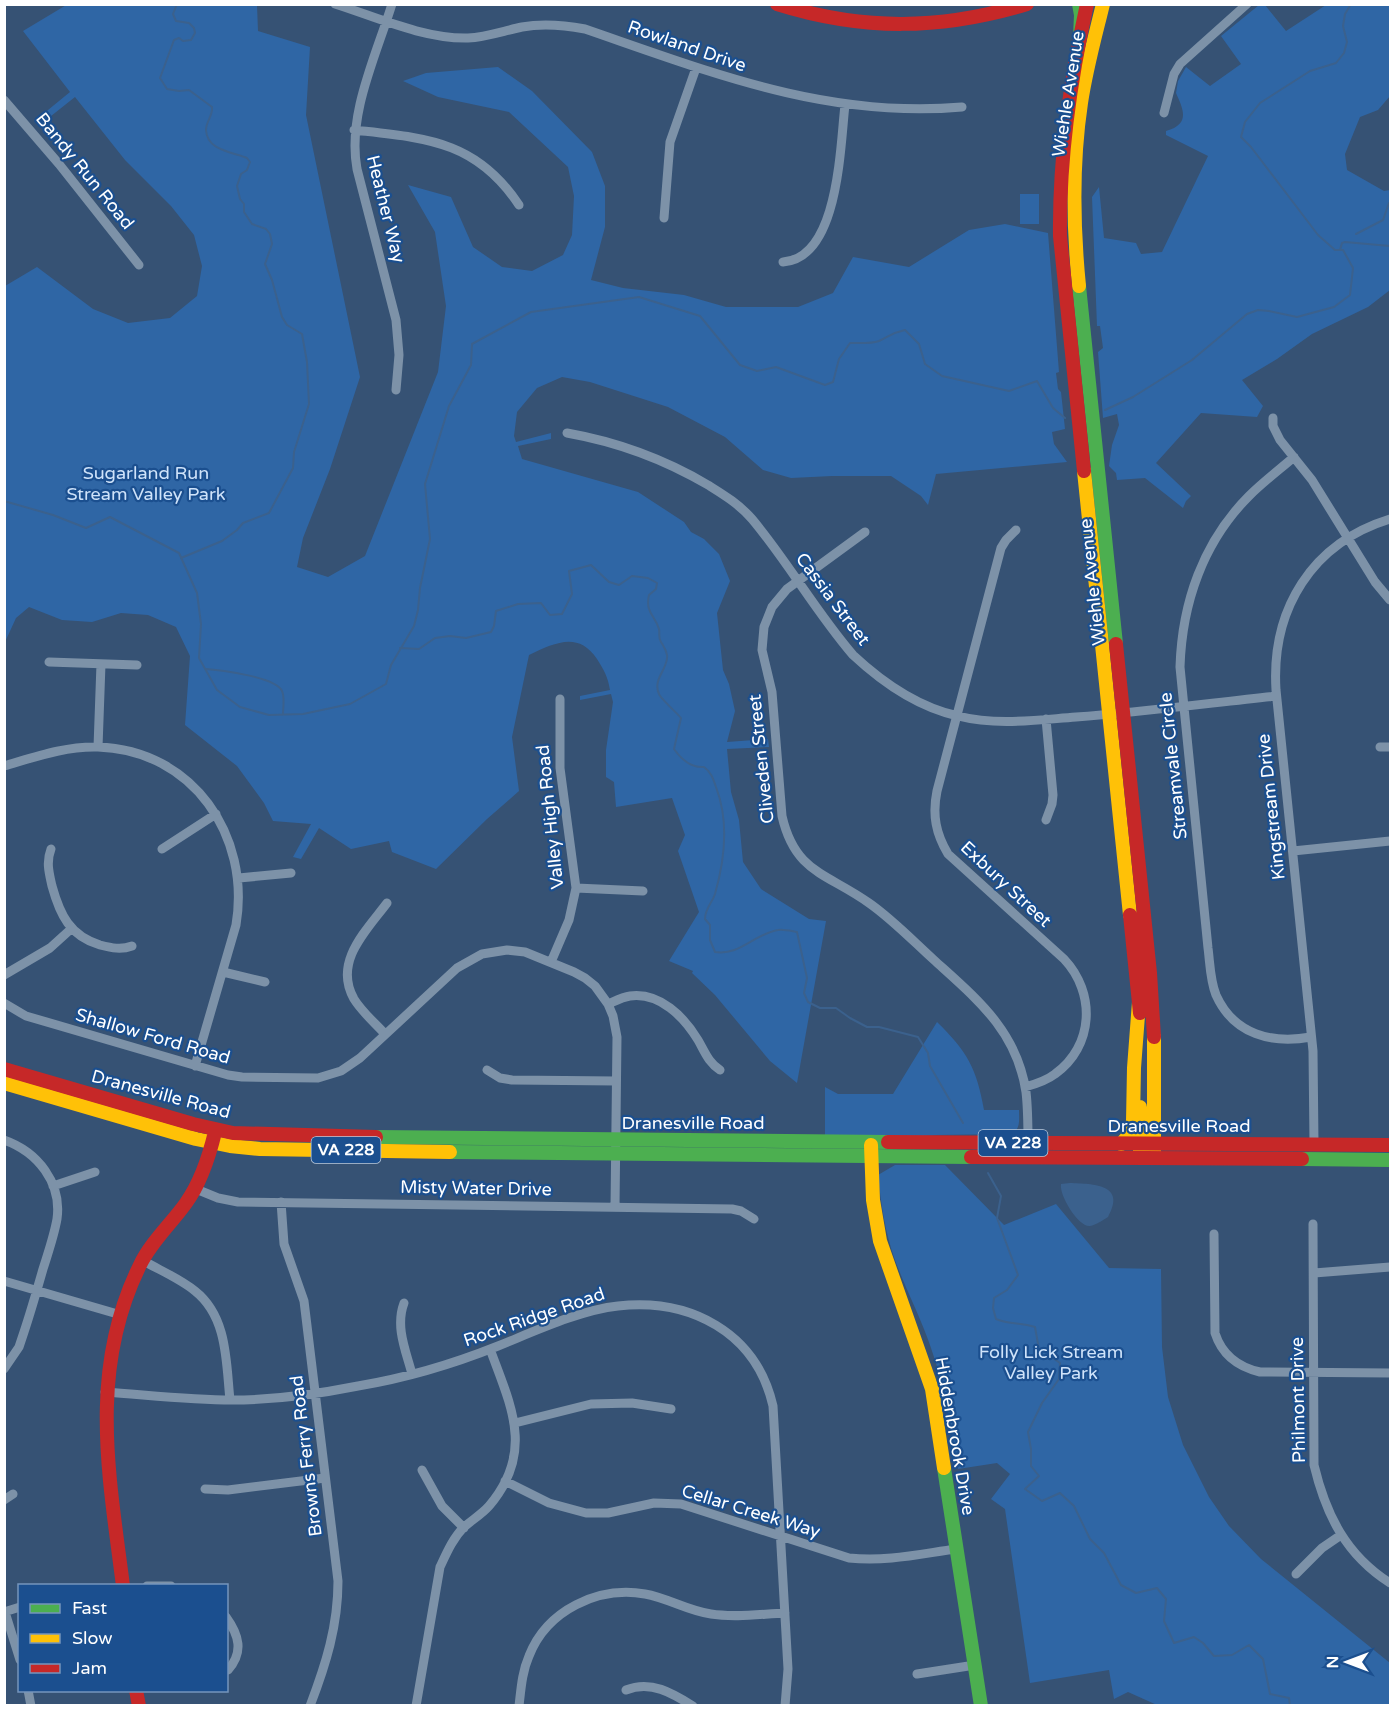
<svg xmlns="http://www.w3.org/2000/svg" width="1395" height="1710" viewBox="0 0 1395 1710" font-family="'Varela Round',sans-serif">
	<style>
		.green { fill: #2f66a5 }
		.water { fill: #3b618d }
		.lines { fill: none; stroke-linecap: round; stroke-linejoin: round }
		.stream { stroke: #3b618d; stroke-width: 2 }
		.street { stroke: #7d92a8; stroke-width: 9 }
		.fast { stroke: #4caf50; stroke-width: 14 }
		.slow { stroke: #ffc107; stroke-width: 14 }
		.jam { stroke: #c62828; stroke-width: 14 }
		.labels { text-anchor: middle; dominant-baseline: central; stroke-width: 4.5; stroke-linejoin: round; paint-order: stroke }
		.shield { fill: #1b4f8f; stroke: #bbcadd; stroke-width: 1.5 }
		.shield-label { font-size: 16px; font-weight: bold; fill: #fff }
		.street-label { font-size: 18px; fill: #fff; stroke: #1b4f8f }
		.park-label { font-size: 18px; fill: #cfe3fa; stroke: #1b4f8f }
	</style>
	<rect width="100%" height="100%" fill="#365274"/>
	<!-- green -->
	<path class="green" d="M68,4L257,5L258,31L310,47L306,115L360,377L330,469L303,538L297,567L328,577L365,556L438,372L446,306L435,232L408,185L451,197L473,247L502,267L532,271L563,255L572,235L574,196L568,167L509,112L438,97L403,81L426,73L498,67L532,91L592,152L605,186V227L591,280L623,288L684,295L726,307H798L833,293L853,257L909,267L969,230L1005,224L1048,233L1059,372L1056,373L1058,389L1061,392L1065,429L1052,432L1054,444L1067,462L936,474L928,505L921,496L891,476H832L791,478L763,470L725,437L668,407L590,382L562,377L537,388L517,412L514,436L516,442L551,433V439L518,446L522,459L638,492L684,522L691,532L704,539L719,554L730,581L717,613L723,670L729,684L735,711L727,742L768,739L769,747L727,749L731,792L739,820L743,862L761,889L809,919L826,921L797,1083L770,1061L715,995L692,973L693,971L669,961L699,912L678,851L685,835L672,798L616,807L614,782L606,777V750L613,702L611,694L580,700V696L610,690C608,677 604,670 597,659C578,631 555,643 529,655L512,737L519,791L487,819L436,869L392,852L389,841L351,849L319,828L301,859L293,857L311,824L273,821L264,803L237,766L185,725L190,656L176,627L148,615L121,613L92,622L62,620L29,607L16,618L5,642V286L37,267L93,309L128,323L170,318L197,296L202,266L194,235L171,206L125,160L75,97L41,124L37,119L70,92L23,31Z
		M1259,5H1265L1286,31L1326,5H1390V96L1378,110L1360,117L1345,154L1347,170L1384,191L1390,190V290L1368,307L1312,334L1277,359L1242,380L1263,406L1257,417L1201,413L1156,463L1191,496L1186,501L1183,508L1145,478L1117,480L1116,473L1109,466L1112,445L1119,425L1117,414L1103,418L1098,352L1103,348L1100,326H1097L1092,197L1099,187L1104,238L1136,243L1141,254L1162,252L1208,156L1166,135V131C1191,124 1183,109 1176,93L1178,81L1186,67L1210,86L1241,64L1221,36Z
		M1020,194H1039V224H1020Z
		M937,1022C967,1051 977,1069 984,1110H1019C1019,1119 1021,1130 1011,1134L937,1135L825,1144V1087L838,1094H893Z
		M895,1165H945L1004,1225L1056,1204L1109,1268L1161,1269L1162,1347L1168,1397L1183,1445L1209,1497L1229,1526L1261,1559L1390,1663V1705H1157L1128,1692L1114,1699L1109,1670L1030,1683L1005,1509L991,1499L1010,1474L997,1463L958,1469C951,1428 945,1387 931,1348C921,1318 906,1290 895,1260C885,1232 881,1204 878,1175Z"/>
	<!-- water -->
	<path class="water" d="M1070,1183C1093,1184 1127,1184 1108,1217C1103,1220 1096,1225 1090,1226C1078,1227 1059,1195 1061,1184Z"/>
	<g class="lines">
		<!-- stream -->
		<path class="stream" d="M177,4L173,14L176,21L189,23L194,28L195,33L191,40L183,41L179,38L174,40L160,78L167,89L179,91L189,90L212,107C213,116 206,121 206,130C207,151 233,152 247,158L250,162L247,170L241,174L237,186L240,199L244,204V212L252,224L266,229L270,234L272,244L265,264L272,280L282,317L287,325L302,334L307,362L309,404L294,452L293,468L269,513L243,523L237,530L222,541L181,558
			M1356,234L1383,220L1389,203
			M1340,250L1342,243L1345,242L1390,246
			M1105,410L1133,397L1192,360L1247,314L1258,310L1269,311L1297,317L1334,307L1350,295L1353,268L1343,250H1335L1318,235L1251,147L1241,137L1245,122L1260,103L1310,71L1336,63L1344,53L1347,42L1343,26L1345,14L1351,4
			M4,501L53,515L86,528L110,517L179,553L197,593L201,624L199,658L217,690L240,707L269,715L303,714L350,704L386,684L391,665L414,626L418,610L420,588L430,539L425,484L449,406L471,365L472,344L531,312L639,297L700,316L740,365L757,371L776,367L825,385L833,382L839,359L850,343C859,343 870,344 879,341C890,336 891,333 905,330L919,344L925,364L942,376L1009,391L1037,381L1053,408L1065,418
			M400,648L419,649L435,638L450,636L466,638L491,632L494,626L496,611L518,604L541,603L550,615L562,614L572,594L569,571L591,565L609,582L619,585L632,576L648,578L657,583L656,589L649,595C645,613 655,615 659,629C660,634 658,638 661,642C664,647 666,649 667,655C669,668 652,679 659,694C660,698 677,713 681,718L674,749C681,759 690,768 704,767C711,772 713,778 716,787C729,821 725,859 715,894C712,903 705,909 705,919L710,925V940L715,952C740,956 754,934 778,930C783,929 791,931 797,932L807,978L804,993L808,1002L820,1008H836L850,1018L867,1027H879L918,1037L928,1053L930,1066L963,1123
			M206,669C220,670 276,677 282,691C285,697 283,708 283,714
			M988,1173L1001,1196L997,1218L1018,1275L1007,1290L994,1298L993,1308L996,1319C1010,1325 1021,1322 1035,1327L1040,1355L1044,1359L1053,1358L1060,1363L1059,1379L1042,1403L1028,1432L1031,1449V1466L1039,1476L1025,1489L1042,1501L1060,1493L1074,1506L1090,1539L1104,1553L1121,1585L1136,1593L1157,1588L1166,1599L1164,1621L1174,1643L1194,1637L1203,1643L1214,1656L1232,1655L1249,1645L1263,1659L1270,1694L1289,1698L1290,1706"/>
		<!-- street -->
		<path class="street" d="M335,4C376,17 424,39 468,38C486,37 503,31 522,27C543,23 564,25 585,29C710,72 827,119 962,107
			M392,4C376,56 347,115 357,169L396,320L399,355L396,390
			M4,100L59,164L139,265
			M1164,113L1174,74L1180,64L1247,4
			M354,130C425,138 476,140 519,205
			M664,218L670,142L696,68
			M783,262C839,258 840,147 845,105
			M1273,418V426L1280,440L1312,480L1375,582L1390,600
			M567,433C618,442 664,459 708,485C724,495 739,504 752,519C788,562 816,612 853,655C883,683 917,707 958,716C997,726 1036,720 1076,717C1143,712 1210,703 1276,696
			M1294,457C1279,470 1263,482 1249,496C1203,542 1182,603 1180,667L1208,948C1210,963 1210,980 1216,995C1234,1035 1272,1044 1311,1037
			M1016,530L1006,540L1001,548L937,791C932,815 936,834 948,854L1064,959C1096,993 1094,1046 1055,1074C1046,1081 1036,1084 1025,1087
			M865,532L787,589L772,607L764,627L762,650L772,692L782,816C795,873 827,873 869,903C892,919 913,941 934,960C977,999 1017,1031 1026,1092C1028,1109 1028,1126 1028,1143
			M49,662L137,665
			M98,747L101,664
			M1380,747H1390
			M4,766C35,757 66,746 98,747C193,750 251,836 236,925L195,1066
			M1046,820L1052,804L1053,795L1046,719
			M51,849C46,862 49,873 52,886C60,915 70,936 100,945C112,948 121,950 132,946
			M162,849L216,814
			M1293,851L1390,841
			M239,878L291,873
			M576,888L643,891
			M551,962L569,920L576,888L560,768V699
			M223,972L265,982
			M4,975L50,948L71,929
			M4,1003L26,1016L228,1075L242,1077L318,1078L341,1071L360,1058L457,968L482,954L507,950L525,952L574,972L585,978L595,986L608,1004L613,1016L617,1037L615,1207
			M608,1004C615,1001 623,997 630,996C660,992 684,1017 698,1040C705,1052 708,1062 720,1070
			M385,1034C375,1023 362,1012 354,999C333,962 366,931 387,903
			M487,1070L500,1078L512,1080L616,1081
			M4,1140C38,1152 62,1183 57,1219C54,1236 48,1253 43,1269C37,1290 31,1311 24,1332L19,1347L4,1369
			M1314,1144L1313,1051L1276,690C1271,609 1312,543 1390,519
			M53,1186L95,1172
			M196,1189L218,1198L238,1202L732,1209L741,1211L754,1219
			M281,1202L284,1244L304,1301L338,1581C338,1626 326,1664 310,1706
			M1313,1224L1314,1465C1326,1515 1346,1555 1390,1583
			M1214,1234L1215,1333C1222,1355 1238,1367 1260,1372L1390,1373
			M142,1260C159,1270 179,1278 195,1291C228,1317 226,1363 230,1400
			M1314,1273L1390,1267
			M4,1281L121,1315
			M404,1303C395,1327 406,1351 412,1374
			M105,1392C148,1395 190,1400 232,1400C274,1400 318,1394 358,1386C406,1378 453,1364 498,1346C533,1332 580,1310 618,1306C690,1298 756,1332 773,1406L788,1669L785,1706
			M515,1423L591,1404L632,1403L671,1409
			M422,1470L442,1506L464,1528
			M505,1481L549,1503L586,1513H608L654,1503L681,1504L849,1558C886,1562 920,1554 956,1549
			M205,1489L228,1490L325,1478
			M4,1500L13,1494
			M1296,1574L1322,1548L1341,1535
			M147,1586H171
			M4,1612L20,1607
			M5,1612L20,1660
			M226,1617C239,1635 244,1652 228,1670
			M917,1674L975,1665
			M28,1690L31,1706
			M626,1690C651,1680 672,1693 693,1706
			M416,1706L440,1567C447,1552 453,1538 464,1527C472,1520 482,1514 489,1506C535,1452 511,1406 490,1349
			M519,1706C521,1689 522,1672 529,1656C547,1610 598,1586 645,1594C668,1598 688,1611 711,1614C735,1618 761,1614 785,1613"/>
		<!-- fast -->
		<path class="fast" d="M1079,4L1081,15L1080,36
			M1079,286L1116,644
			M376,1137L888,1142
			M450,1152L971,1157
			M1302,1159L1390,1160
			M944,1468L981,1706"/>
		<!-- slow -->
		<path class="slow" d="M1079,286C1073,225 1072,163 1081,103C1086,69 1095,37 1103,4
			M1084,471L1130,915
			M1154,1037V1153
			M4,1083L196,1139L230,1146L260,1149L450,1152
			M1140,1107V1154
			M1121,1144L1130,1134L1133,1121L1134,1068L1139,1002
			M871,1145L873,1200L880,1241L932,1389L944,1468"/>
		<!-- jam -->
		<path class="jam" d="M777,4C863,31 941,30 1027,4
			M1084,471L1060,236C1059,157 1070,81 1087,4
			M1116,644L1150,973L1154,1037
			M1130,915L1140,1013
			M4,1069L193,1124L233,1133L376,1137
			M888,1142L1390,1145
			M971,1157L1302,1159
			M123,1586C109,1475 88,1370 140,1265C151,1242 171,1224 186,1203C201,1182 209,1157 215,1132
			M136,1690L139,1706"/>
	</g>
	<g class="labels">
		<!-- shield labels -->
		<g class="shield">
			<rect x="978.5" y="1130" width="69" height="26" rx="4.5"/>
			<rect x="311.5" y="1137" width="69" height="26" rx="4.5"/>
		</g>
		<g class="shield-label">
			<text x="1013" y="1143">VA 228</text>
			<text x="346" y="1150">VA 228</text>
		</g>
		<!-- street labels -->
		<g class="street-label">
			<text transform="translate(687 46) rotate(19)">Rowland Drive</text>
			<text transform="translate(1068 94) rotate(-81)">Wiehle Avenue</text>
			<text transform="translate(85 171) rotate(51)">Bandy Run Road</text>
			<text transform="translate(386 209) rotate(76)">Heather Way</text>
			<text transform="translate(1092 582) rotate(-96)">Wiehle Avenue</text>
			<text transform="translate(833 599) rotate(53)">Cassia Street</text>
			<text transform="translate(761 759) rotate(-96)">Cliveden Street</text>
			<text transform="translate(1173 766) rotate(-96)">Streamvale Circle</text>
			<text transform="translate(1271 807) rotate(-96)">Kingstream Drive</text>
			<text transform="translate(550 817) rotate(-96)">Valley High Road</text>
			<text transform="translate(1006 884) rotate(43)">Exbury Street</text>
			<text transform="translate(153 1036) rotate(16)">Shallow Ford Road</text>
			<text transform="translate(161 1094) rotate(15)">Dranesville Road</text>
			<text x="693" y="1123">Dranesville Road</text>
			<text x="1179" y="1126">Dranesville Road</text>
			<text transform="translate(476 1188) rotate(1)">Misty Water Drive</text>
			<text transform="translate(534 1317) rotate(-19)">Rock Ridge Road</text>
			<text transform="translate(1298 1400) rotate(-91)">Philmont Drive</text>
			<text transform="translate(955 1436) rotate(80)">Hiddenbrook Drive</text>
			<text transform="translate(306 1456) rotate(-97)">Browns Ferry Road</text>
			<text transform="translate(751 1511) rotate(17)">Cellar Creek Way</text>
		</g>
		<!-- park labels -->
		<g class="park-label">
			<text x="146" y="473">Sugarland Run<tspan x="146" dy="21">Stream Valley Park</tspan></text>
			<text x="1051" y="1352">Folly Lick Stream<tspan x="1051" dy="21">Valley Park</tspan></text>
		</g>
	</g>
	<!-- border -->
	<rect width="1395" height="1710" fill="none" stroke="#ffffff" stroke-width="12"/>
	<!-- legend -->
	<rect x="18" y="1584" width="210" height="108" fill="#1b4f8f" stroke="#7695bc" stroke-width="1.5"/>
	<rect x="30" y="1604" width="30" height="9" fill="#4caf50" stroke="#7695bc" stroke-width="1.5"/>
	<text x="72" y="1614" font-size="18" fill="#ffffff">Fast</text>
	<rect x="30" y="1634" width="30" height="9" fill="#ffc107" stroke="#7695bc" stroke-width="1.5"/>
	<text x="72" y="1644" font-size="18" fill="#ffffff">Slow</text>
	<rect x="30" y="1664" width="30" height="9" fill="#c62828" stroke="#7695bc" stroke-width="1.5"/>
	<text x="72" y="1674" font-size="18" fill="#ffffff">Jam</text>
	<!-- north arrow -->
	<g transform="translate(1347 1662) rotate(270)" stroke="#1b4f8f" stroke-width="4.5" paint-order="stroke">
	<path d="M0-4.5L10 22L0 15L-10 22Z" fill="#ffffff"/>
	<text y="-9" font-size="16" font-weight="bold" text-anchor="middle" fill="#ffffff">N</text>
	</g>
</svg>
